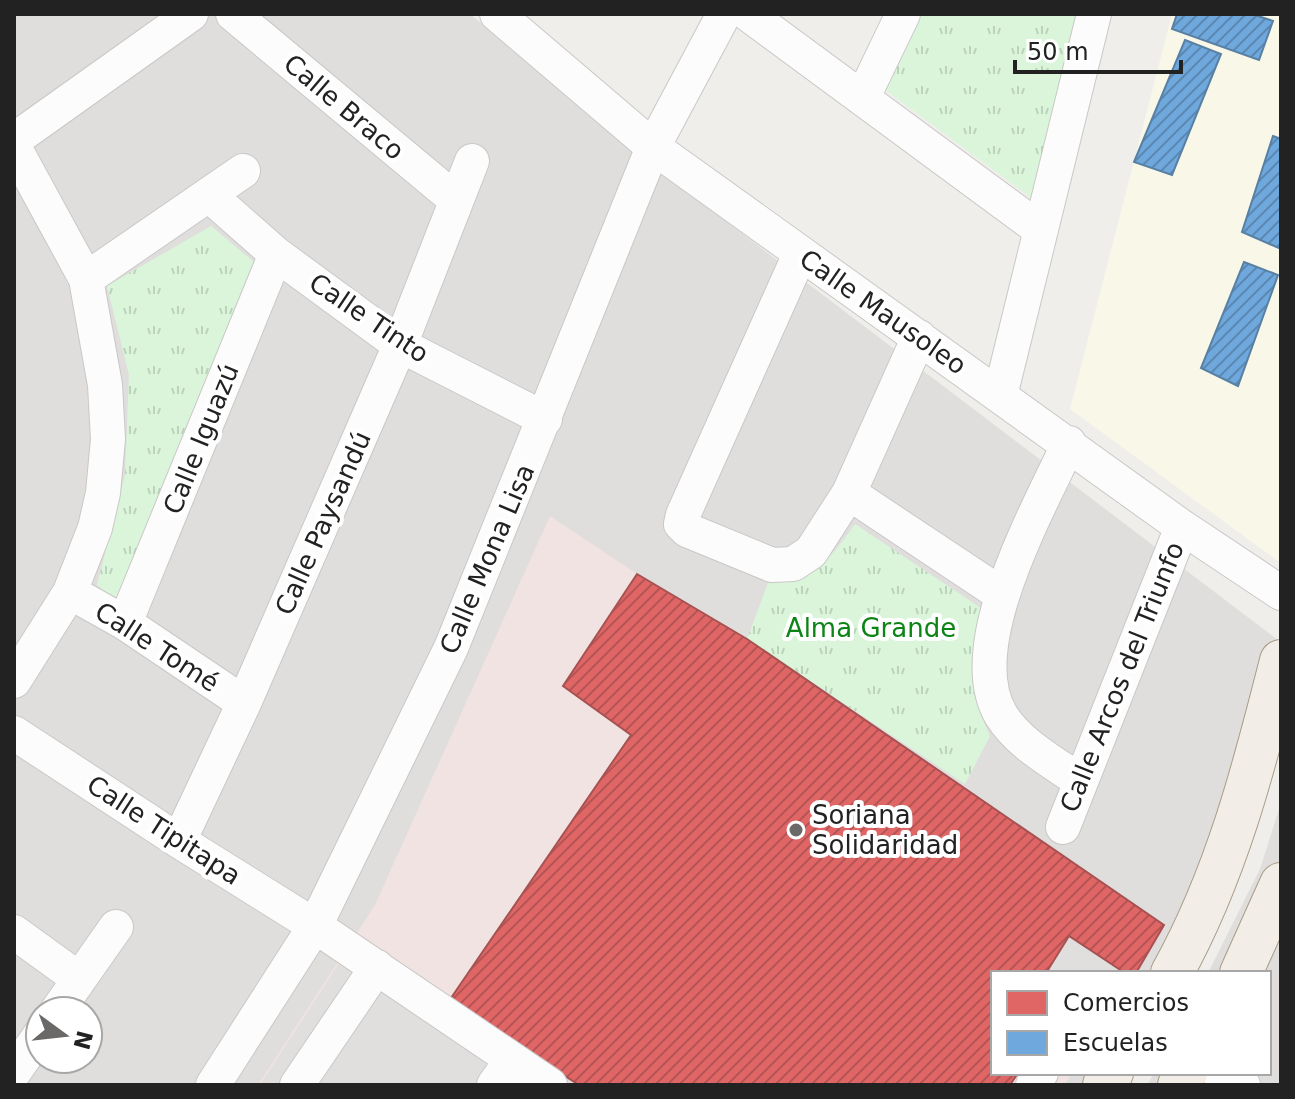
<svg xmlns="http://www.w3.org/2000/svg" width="1295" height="1099" viewBox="0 0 1295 1099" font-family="'DejaVu Sans',sans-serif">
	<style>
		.residential { fill: #dfdedc; fill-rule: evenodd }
		.commercial { fill: #f1e3e1 }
		.education { fill: #f8f7e8 }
		.park { fill: url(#park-tufts) }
		.parking { fill: #e0dfde }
		.shops { fill: url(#shops-hatch); stroke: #a75252; stroke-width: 2 }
		.schools { fill: url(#schools-hatch); stroke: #5880a4; stroke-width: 2 }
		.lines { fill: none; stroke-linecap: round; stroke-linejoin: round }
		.minor-casing { stroke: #c9c8c7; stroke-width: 36 }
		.major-casing { stroke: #a79c86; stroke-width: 44 }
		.minor { stroke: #fdfcfc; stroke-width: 34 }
		.major { stroke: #f3ede7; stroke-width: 42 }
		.poi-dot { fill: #6a6968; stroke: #fff; stroke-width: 3 }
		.labels { text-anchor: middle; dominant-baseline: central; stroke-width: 8; stroke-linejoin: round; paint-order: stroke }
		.street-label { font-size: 26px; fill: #222; stroke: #fff }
		.park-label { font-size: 26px; fill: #0c8416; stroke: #fff }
		.poi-label { font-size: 26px; fill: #222; stroke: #fff; text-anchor: start }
	</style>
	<defs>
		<pattern id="park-tufts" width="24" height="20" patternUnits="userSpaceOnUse" patternTransform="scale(2)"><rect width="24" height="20" fill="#daf5da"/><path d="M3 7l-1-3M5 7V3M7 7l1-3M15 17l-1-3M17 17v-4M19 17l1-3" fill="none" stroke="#bbd2bb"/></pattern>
		<pattern id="shops-hatch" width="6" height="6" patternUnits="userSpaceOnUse" patternTransform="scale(2)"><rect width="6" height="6" fill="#e06666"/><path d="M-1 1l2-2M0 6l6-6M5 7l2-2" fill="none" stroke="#b55454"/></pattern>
		<pattern id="schools-hatch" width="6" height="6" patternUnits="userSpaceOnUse" patternTransform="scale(2)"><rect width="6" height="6" fill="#6fa8dc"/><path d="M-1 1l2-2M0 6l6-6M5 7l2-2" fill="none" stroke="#5b88b2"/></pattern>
	</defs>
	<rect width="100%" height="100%" fill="#f0eeeb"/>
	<!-- residential -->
	<path class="residential" d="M14,14H470L649,163L1278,640L1200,889L1152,973H993V1073H1094L1088,1085H14ZM40,1011H88V1059H40Z
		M1281,803V1085H1147L1154,1073H1269V973H1208L1260,869Z"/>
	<!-- commercial -->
	<path class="commercial" d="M550,516L1164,925L1134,973H993V1073H1072L1065,1085H258L375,905Z"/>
	<!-- education -->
	<path class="education" d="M1172,14H1281V548L1278,561L1070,409Z"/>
	<!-- park -->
	<path class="park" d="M921,14H1085L1033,199L884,89Z
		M211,226L255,263L118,604L97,585L125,475L129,375L107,286Z
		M855,524L984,610C974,661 966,686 990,736L965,784L747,639L768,583C813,582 831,558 855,524Z"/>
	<!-- parking -->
	<path class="parking" d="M1069,936L1126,973H1046Z
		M354,940L579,1085H260Z"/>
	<!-- shops -->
	<path class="shops" d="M637,574L747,639L1164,925L1136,973H1125L1069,936L1046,973H993V1073H1018L1010,1085H579L449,1001L631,735L563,686Z"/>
	<!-- schools -->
	<path class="schools" d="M1177,14H1252L1273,21L1259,60L1172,29Z
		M1185,40L1221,54L1172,175L1134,162Z
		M1273,136L1281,139V249L1242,232Z
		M1244,262L1278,275L1238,386L1201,368Z"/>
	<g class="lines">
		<defs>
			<path id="minor" d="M233,14L456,200
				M497,14L653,147L1182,527L1281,593
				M748,14L1041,230
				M863,97L903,14
				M14,140L191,14
				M14,147L86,279L105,385L108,439L103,493L95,528L70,592L14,681
				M209,195L276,254L400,345L545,419
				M800,254L683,515L681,524L687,530L772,565L793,564L811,552L849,493L919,337
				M86,279L243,171
				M1000,396L1094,14
				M1069,443C1039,509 960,646 1001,715C1019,744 1053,762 1080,781
				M849,493L1001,594
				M70,592L125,623L244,703
				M125,623L276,254
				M14,733L179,841L315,926L550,1085
				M1063,827L1182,527
				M179,841L244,703L400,345L472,161
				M14,932L79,979
				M57,1011L116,927
				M14,1072L40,1035
				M1219,1073L1243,1085
				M213,1085L315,926L451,648L653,147L724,14
				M297,1085L377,967
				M494,1085L512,1060
				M1033,1085L1041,1073"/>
			<path id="major" d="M1172,973C1226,876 1254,768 1281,661
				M1241,973L1281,884
				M1104,1085L1112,1073
				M1179,1085L1186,1073"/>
		</defs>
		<!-- minor casing -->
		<use href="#minor" class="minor-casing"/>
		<!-- major casing -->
		<use href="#major" class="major-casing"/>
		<!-- minor -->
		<use href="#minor" class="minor"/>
		<!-- major -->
		<use href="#major" class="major"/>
	</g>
	<!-- markers -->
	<circle class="poi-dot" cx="796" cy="830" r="8"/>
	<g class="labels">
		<!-- street labels -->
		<g class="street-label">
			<text transform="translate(344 107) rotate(40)">Calle Braco</text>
			<text transform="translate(883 312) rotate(35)">Calle Mausoleo</text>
			<text transform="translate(369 318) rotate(34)">Calle Tinto</text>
			<text transform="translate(201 439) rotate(-68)">Calle Iguazú</text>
			<text transform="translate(323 523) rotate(-66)">Calle Paysandú</text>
			<text transform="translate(487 559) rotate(-67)">Calle Mona Lisa</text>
			<text transform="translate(157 647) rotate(33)">Calle Tomé</text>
			<text transform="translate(1122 677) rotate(-68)">Calle Arcos del Triunfo</text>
			<text transform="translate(164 830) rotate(33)">Calle Tipitapa</text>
		</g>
		<!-- park labels -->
		<g class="park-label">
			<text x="871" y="628">Alma Grande</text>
		</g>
		<!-- poi labels -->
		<g class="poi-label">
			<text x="812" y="815">Soriana<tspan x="812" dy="30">Solidaridad</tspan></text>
		</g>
	</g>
	<!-- border -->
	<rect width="1295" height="1099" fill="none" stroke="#222222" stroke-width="32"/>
	<!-- legend -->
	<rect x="991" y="971" width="280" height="104" fill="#ffffff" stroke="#a7a7a7" stroke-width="2"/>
	<rect x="1007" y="991" width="40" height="24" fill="#e06666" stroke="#a7a7a7" stroke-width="2"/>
	<text x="1063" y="1011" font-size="24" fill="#222222">Comercios</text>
	<rect x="1007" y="1031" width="40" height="24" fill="#6fa8dc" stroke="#a7a7a7" stroke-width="2"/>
	<text x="1063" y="1051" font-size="24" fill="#222222">Escuelas</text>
	<!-- north arrow -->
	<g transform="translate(64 1035) rotate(105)"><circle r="38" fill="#ffffff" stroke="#a7a7a7" stroke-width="2"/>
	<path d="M0-6L14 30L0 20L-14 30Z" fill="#6a6968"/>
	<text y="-12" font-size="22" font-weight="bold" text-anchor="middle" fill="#222222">N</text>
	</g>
	<!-- scale -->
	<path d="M1015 60v12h166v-12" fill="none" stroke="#222222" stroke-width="4"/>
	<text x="1027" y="60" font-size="24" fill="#222222" stroke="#ffffff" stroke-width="6" paint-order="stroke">50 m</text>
</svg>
